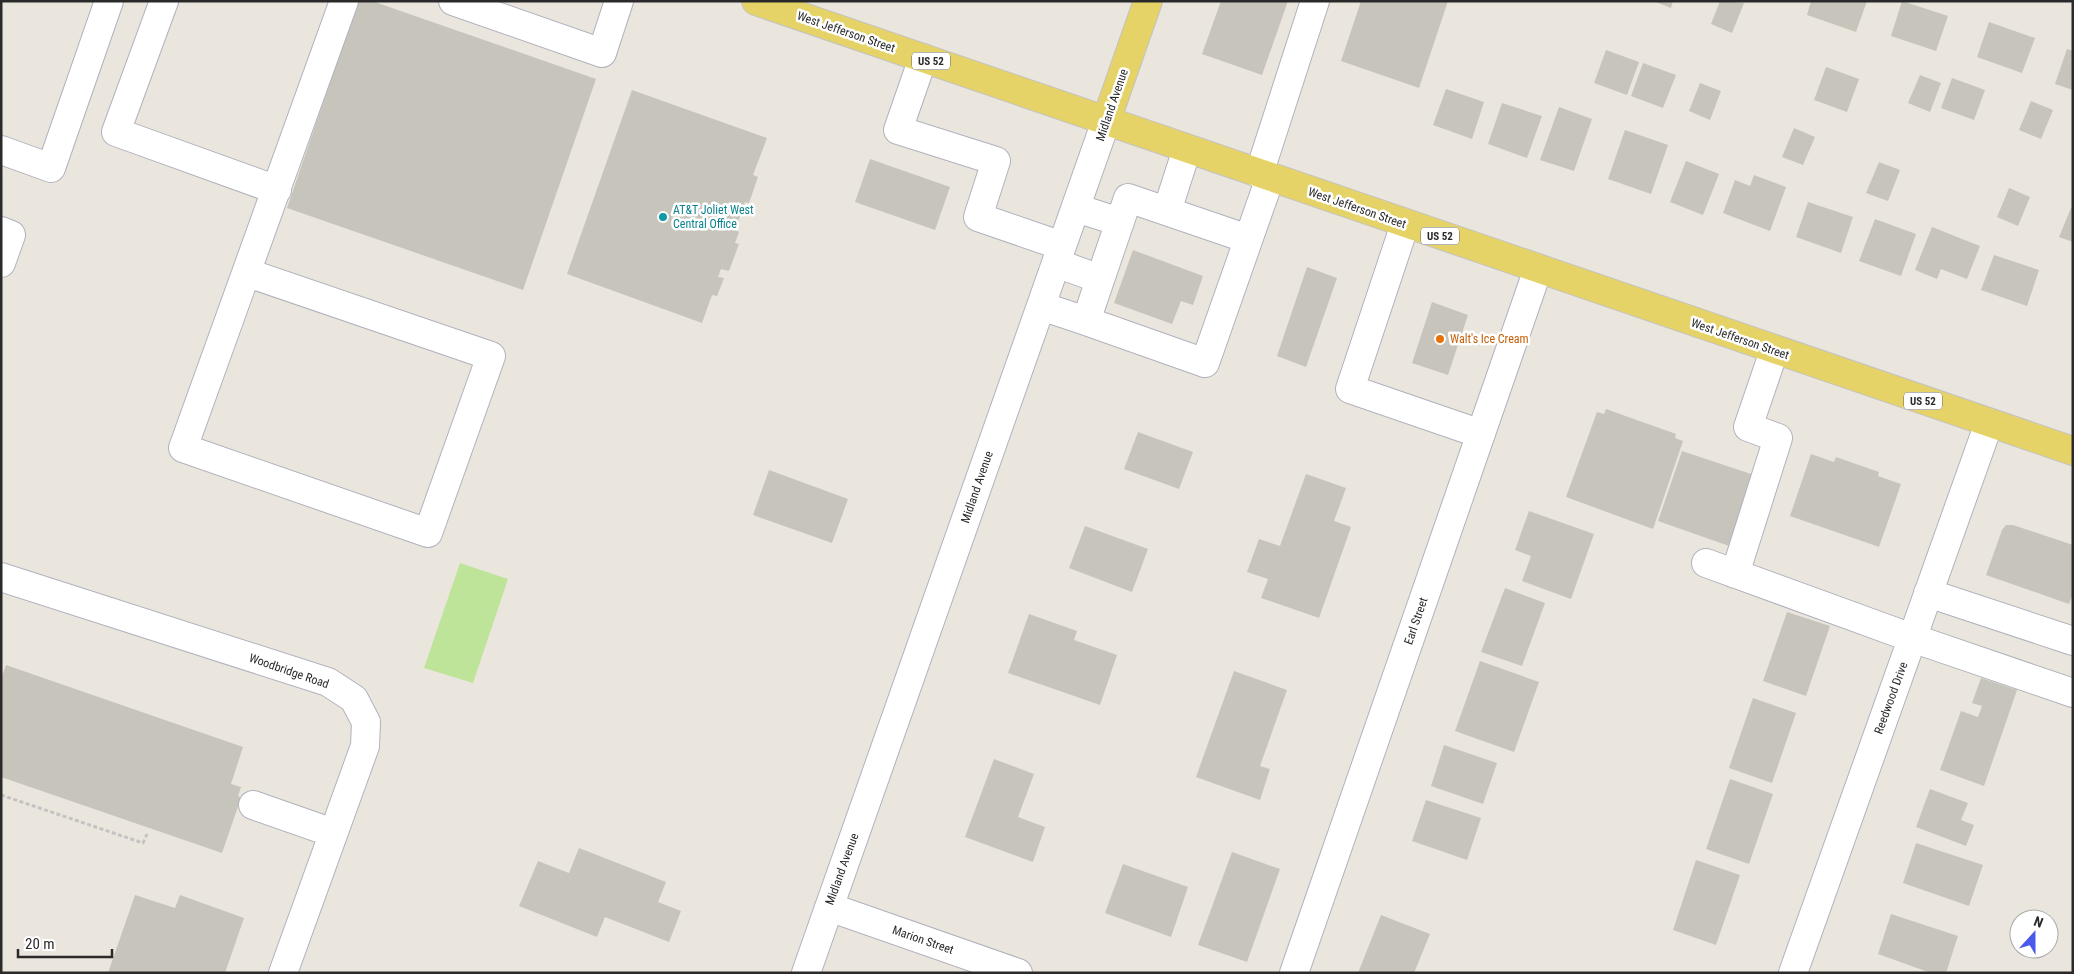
<svg xmlns="http://www.w3.org/2000/svg" width="2074" height="974" viewBox="0 0 2074 974" font-family="'Roboto Condensed',sans-serif">
	<style>
		.pitch { fill: #bee49a }
		.building { fill: #c7c4bc }
		.lines { fill: none; stroke-linecap: round; stroke-linejoin: round }
		.minor-casing { stroke: #b0b2bd; stroke-width: 30 }
		.major-casing { stroke: #c3c3c3; stroke-width: 30 }
		.path { stroke: #c3c3c3; stroke-width: 3; stroke-dasharray: 4 2.5; stroke-linecap: butt }
		.minor { stroke: #fff; stroke-width: 28 }
		.major { stroke: #e6d367; stroke-width: 28 }
		.culture-dot { fill: #0f9aa8; stroke: #fff; stroke-width: 2 }
		.food-dot { fill: #e8710a; stroke: #fff; stroke-width: 2 }
		.labels { text-anchor: middle; dominant-baseline: central; stroke-width: 5; stroke-linejoin: round; paint-order: stroke }
		.shield { fill: #fff; stroke: #6a6a6a; stroke-width: 1 }
		.shield-label { font-size: 11px; font-weight: bold; fill: #2a2a2a }
		.street-label { font-size: 12px; fill: #2a2a2a; stroke: #fff }
		.culture-label { font-size: 12px; fill: #0d838f; stroke: #fff; text-anchor: start }
		.food-label { font-size: 12px; fill: #c56008; stroke: #fff; text-anchor: start }
	</style>
	<rect width="100%" height="100%" fill="#ebe6dd"/>
	<!-- pitch -->
	<path class="pitch" d="M460,563L508,579L473,683L424,668Z"/>
	<!-- building -->
	<path class="building" d="M358,1H372L596,79L523,290L287,208Z
		M1221,1H1288L1262,75L1202,54Z
		M1361,1H1448L1419,88L1341,61Z
		M1653,1H1673L1671,8Z
		M1720,1L1744,3L1732,33L1711,24Z
		M1811,1H1867L1856,32L1807,15Z
		M1902,1L1948,16L1936,51L1891,36Z
		M1989,22L2035,38L2022,73L1977,57Z
		M2067,49L2073,51V90L2055,84Z
		M1606,50L1639,62L1627,95L1594,83Z
		M1643,63L1676,75L1663,108L1631,96Z
		M1826,67L1859,79L1847,112L1814,100Z
		M1920,75L1941,83L1930,112L1908,103Z
		M1952,78L1985,90L1974,120L1941,108Z
		M1700,83L1721,91L1710,120L1689,111Z
		M1446,89L1484,102L1472,139L1433,125Z
		M632,90L767,138L753,175L758,177L749,203L745,202L735,230L739,232L735,243L739,244L729,271L721,269L718,277L724,278L717,296L712,295L702,323L567,274Z
		M2031,101L2053,110L2041,139L2019,130Z
		M1502,103L1542,116L1527,158L1488,144Z
		M1559,107L1592,119L1574,171L1540,160Z
		M1794,128L1815,137L1803,165L1782,157Z
		M1625,130L1668,145L1651,194L1608,179Z
		M870,159L950,187L935,230L855,202Z
		M1686,161L1719,174L1703,215L1670,202Z
		M1879,162L1900,170L1888,201L1866,193Z
		M1754,175L1786,187L1770,231L1723,213L1735,180L1750,186Z
		M2009,188L2030,197L2018,226L1997,217Z
		M1808,202L1853,217L1841,253L1796,237Z
		M2071,208H2073V242L2059,237Z
		M1875,219L1916,234L1901,276L1859,261Z
		M1932,227L1980,246L1967,279L1941,269L1937,279L1915,270Z
		M1133,250L1203,276L1193,305L1181,301L1172,324L1114,303Z
		M1994,255L2039,270L2027,306L1981,290Z
		M1307,267L1337,278L1306,367L1277,356Z
		M1432,302L1468,315L1448,375L1412,363Z
		M1606,409L1676,434L1675,438L1683,441L1653,529L1566,497L1597,412L1604,414Z
		M1138,432L1193,452L1179,489L1124,469Z
		M1682,451L1757,476L1732,547L1658,521Z
		M1811,454L1834,462L1836,457L1879,472L1878,476L1901,484L1879,547L1790,516Z
		M769,470L848,499L832,543L753,515Z
		M1306,474L1346,488L1334,521L1351,527L1319,618L1261,598L1268,579L1247,572L1259,539L1280,546Z
		M1529,511L1594,534L1571,599L1522,581L1531,556L1515,550Z
		M2006,525H2013L2073,545V594L2069,604L1986,575L2002,530Z
		M1085,526L1148,549L1132,592L1069,568Z
		M1505,588L1545,603L1522,666L1481,652Z
		M1787,612L1830,626L1806,696L1763,681Z
		M1029,614L1077,631L1074,640L1117,655L1100,705L1008,673Z
		M1480,661L1539,682L1514,752L1455,731Z
		M6,665L243,747L231,784L241,787L238,796L241,798L222,853L1,777V679Z
		M1234,671L1287,690L1260,766L1270,769L1260,800L1196,777Z
		M1981,678L2017,690L1984,786L1940,770L1961,711L1978,717L1982,706L1972,703Z
		M1753,698L1796,713L1772,783L1729,768Z
		M1444,745L1497,763L1483,804L1431,786Z
		M994,759L1034,774L1018,817L1045,827L1033,862L965,837Z
		M1730,779L1773,794L1749,864L1706,849Z
		M1930,789L1968,803L1961,820L1974,825L1966,846L1916,827Z
		M1426,800L1481,818L1467,860L1412,841Z
		M1916,843L1983,865L1969,906L1903,883Z
		M579,848L666,882L658,902L681,911L669,942L605,917L597,937L519,906L538,861L569,873Z
		M1232,852L1280,869L1247,962L1198,945Z
		M1696,860L1740,875L1716,945L1673,930Z
		M1123,864L1188,887L1171,937L1105,913Z
		M135,895L175,908L180,895L244,918L225,973H108Z
		M1891,914L1958,936L1946,973H1931L1878,954Z
		M1381,915L1430,934L1414,973H1358Z"/>
	<g class="lines">
		<defs>
			<path id="minor" d="M164,1L116,132L277,190
				M453,1L602,53L619,1
				M923,58L898,130L996,161L978,217L1062,246
				M1,150L51,168L109,1
				M1259,174L1315,1
				M1076,208L1120,222
				M1167,211L1187,149
				M1405,224L1350,389L1481,434
				M1,231L11,235L1,263
				M1248,239L1128,198L1086,321L1205,363L1270,178
				M1056,263L1100,279
				M248,273L491,356L428,533L183,448L344,1
				M1041,306L1086,321
				M1706,563L1912,638L2073,693
				M1735,574L1778,438L1748,427L1774,351
				M1,577L328,682L354,699L366,722L365,746L283,973
				M1928,593L2073,641
				M253,805L333,833
				M829,907L1018,973
				M806,973L1106,121
				M1294,973L1538,269
				M1793,973L1989,423"/>
			<path id="major" d="M756,1L2073,451
				M1106,121L1148,1"/>
		</defs>
		<!-- minor casing -->
		<use href="#minor" class="minor-casing"/>
		<!-- major casing -->
		<use href="#major" class="major-casing"/>
		<!-- path -->
		<path class="path" d="M1,795L143,843L147,834"/>
		<!-- minor -->
		<use href="#minor" class="minor"/>
		<!-- major -->
		<use href="#major" class="major"/>
	</g>
	<!-- markers -->
	<circle class="culture-dot" cx="663" cy="217" r="5"/>
	<circle class="food-dot" cx="1440" cy="339" r="5"/>
	<g class="labels">
		<!-- shield labels -->
		<g class="shield">
			<rect x="912" y="52.5" width="38" height="17" rx="4"/>
			<rect x="1421" y="227.5" width="38" height="17" rx="4"/>
			<rect x="1904" y="392.5" width="38" height="17" rx="4"/>
		</g>
		<g class="shield-label">
			<text x="931" y="61">US 52</text>
			<text x="1440" y="236">US 52</text>
			<text x="1923" y="401">US 52</text>
		</g>
		<!-- street labels -->
		<g class="street-label">
			<text transform="translate(846 32) rotate(19)">West Jefferson Street</text>
			<text transform="translate(1112 105) rotate(-71)">Midland Avenue</text>
			<text transform="translate(1357 208) rotate(19)">West Jefferson Street</text>
			<text transform="translate(1740 339) rotate(19)">West Jefferson Street</text>
			<text transform="translate(977 487) rotate(-71)">Midland Avenue</text>
			<text transform="translate(1416 621) rotate(-71)">Earl Street</text>
			<text transform="translate(289 671) rotate(19)">Woodbridge Road</text>
			<text transform="translate(1891 698) rotate(-70)">Reedwood Drive</text>
			<text transform="translate(842 869) rotate(-70)">Midland Avenue</text>
			<text transform="translate(923 940) rotate(19)">Marion Street</text>
		</g>
		<!-- culture labels -->
		<g class="culture-label">
			<text x="673" y="210">AT&amp;T Joliet West<tspan x="673" dy="14">Central Office</tspan></text>
		</g>
		<!-- food labels -->
		<g class="food-label">
			<text x="1450" y="339">Walt's Ice Cream</text>
		</g>
	</g>
	<!-- border -->
	<rect width="2074" height="974" fill="none" stroke="#2a2a2a" stroke-width="5"/>
	<!-- north arrow -->
	<g transform="translate(2034 934) rotate(21)"><circle r="24" fill="#ffffff" stroke="#aaaaaa"/>
	<path d="M0-4L9 19L0 12L-9 19Z" fill="#4959ec"/>
	<text y="-8" font-size="14" font-weight="bold" text-anchor="middle" fill="#2a2a2a">N</text>
	</g>
	<!-- scale -->
	<path d="M18 949v8h94v-8" fill="none" stroke="#2a2a2a" stroke-width="2.5"/>
	<text x="25" y="949" font-size="15" fill="#2a2a2a" stroke="#ffffff" stroke-width="4" paint-order="stroke">20 m</text>
</svg>
